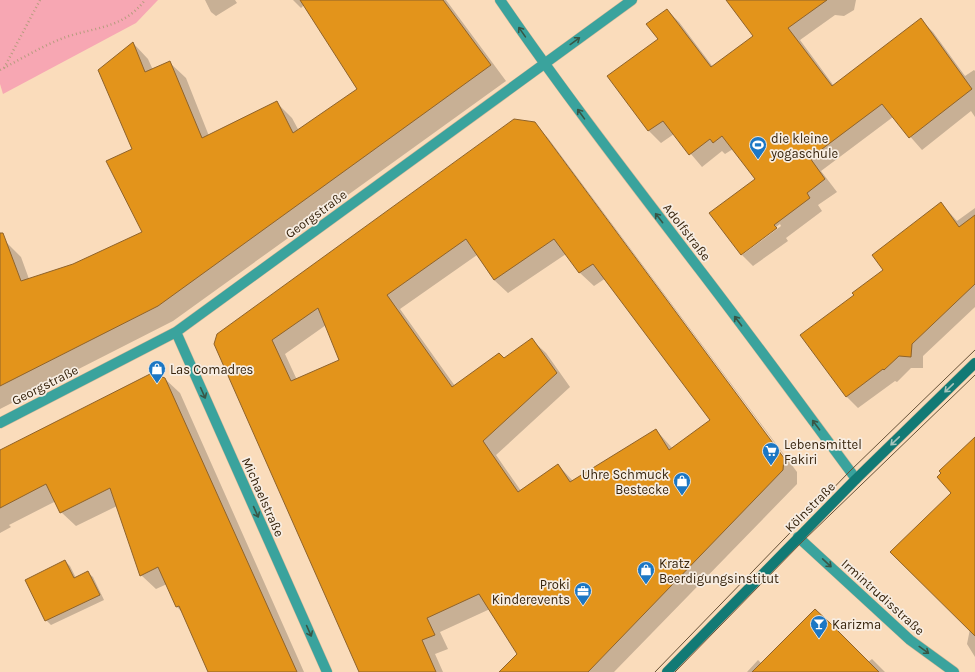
<svg xmlns="http://www.w3.org/2000/svg" width="975" height="672" viewBox="0 0 975 672" font-family="Karla,sans-serif">
	<style>
		.green { fill: #f7a7b3 }
		.shadow { fill: #0003; fill-rule: evenodd }
		.building { fill: #e3941b; stroke: #8f632b; fill-rule: evenodd }
		.lines { fill: none; stroke-linecap: round; stroke-linejoin: round }
		.street-casing { stroke: #d3b798; stroke-width: 11 }
		.secondary-casing { stroke: #d3b798; stroke-width: 11 }
		.path { stroke: #b69c7e; stroke-width: 2.5; stroke-dasharray: 1 3; stroke-linecap: butt }
		.street { stroke: #3aa39d; stroke-width: 10 }
		.secondary { stroke: #127a75; stroke-width: 10 }
		.tram { stroke: #675137; stroke-width: 1 }
		.oneway { stroke: #385646 }
		.oneway2 { stroke: #a7c5bc }
		.labels { text-anchor: middle; dominant-baseline: central; stroke-width: 3.5; stroke-linejoin: round; paint-order: stroke }
		.poi-label { font-size: 13px; fill: #36230c; stroke: #f7ede2; text-anchor: start }
		.street-label { font-size: 13px; fill: #36230c; stroke: #f7ede2 }
	</style>
	<rect width="100%" height="100%" fill="#fadcbb"/>
	<!-- green -->
	<path class="green" d="M0,0H158L136,23L3,94L0,84Z"/>
	<!-- shadow -->
	<path class="shadow" d="M205,0H235L237,3L216,16L211,12Z
		M293,0H446L506,81L173,321L0,409V244L6,242L21,257L29,279L74,265L143,233L133,149V43L148,59L153,70L170,63L186,78L209,136L277,103L292,118L299,131L359,89L304,5L301,8Z
		M728,0H856L854,10L844,16L835,15L800,40L834,86L921,20L933,32L965,76L974,70L975,71V117L971,111L922,150L893,117L821,171L837,192L818,205L822,211L786,238L788,241L753,266L742,255L781,226L780,224L742,253L756,179L733,149L725,154L722,151L702,167L674,134L661,143L649,131L609,76L659,39L667,10L679,22L713,67L755,37Z
		M534,123L548,138L797,472V484L614,672H501L519,654L490,609L440,632L448,649L435,654L443,672H360L215,344ZM543,135H545L788,461L786,462ZM566,254L580,273L594,286L606,278L711,420L673,449L656,430L573,481L558,465L521,491L496,455L570,387L546,353L532,340L504,359L455,386L400,309L477,255L494,280L508,293ZM326,325L341,361L297,380L285,354Z
		M941,203L957,221L975,208V307L923,356V368H911L897,382L895,381L858,408L846,396L855,295L884,270Z
		M165,379L180,393L304,672H209L183,613L177,607L167,584L156,589L141,575L117,506L76,526L61,512L56,501L9,525L11,527L0,533V451Z
		M975,439V657L967,644L970,629L952,493Z
		M65,561L70,566L76,578L88,573L93,577L104,600L51,625L46,620Z
		M872,659L885,672H747L758,660L762,664L868,662Z"/>
	<!-- building -->
	<path class="building" d="M300,0H443L491,65L158,306L0,386V233H3L21,281L73,264L142,232L106,161L132,149L98,70L133,42L145,72L170,61L202,138L277,101L293,133L357,89Z
		M726,0H827L788,28L832,86L921,18L972,89L909,138L882,104L810,158L825,179L807,193L810,198L774,225L777,228L741,255L709,213L755,179L722,136L713,143L710,139L689,155L663,121L648,131L607,76L658,39L646,24L667,9L711,67L753,36Z
		M514,119L535,122L784,458L783,470L588,672H499L517,654L479,594L427,618L435,635L422,640L436,672H359L214,344L217,334ZM466,239L494,280L554,239L579,273L593,264L710,420L669,450L656,429L570,482L558,464L518,492L483,441L557,373L532,338L504,358L499,353L452,387L387,295ZM318,308L339,360L291,381L272,340Z
		M941,202L959,227L975,215V284L912,344L911,357L899,356L884,370L883,369L846,397L800,335L854,295L852,293L883,270L872,255Z
		M152,373L165,378L297,672H208L179,606L176,607L158,567L140,576L110,488L60,513L46,484L0,508V450Z
		M975,437V636L890,552L951,493L937,477L941,473L939,471Z
		M65,560L74,578L88,571L100,595L45,621L25,580Z
		M815,609L830,623L879,672H752Z"/>
	<g class="lines">
		<defs>
			<path id="street" d="M500,0C563,92 632,181 700,270C753,339 804,409 856,479
				M176,332L327,672
				M0,423L176,332L632,0
				M798,537L910,640L954,672"/>
			<path id="secondary" d="M667,672L856,479L975,363"/>
		</defs>
		<!-- street casing -->
		<use href="#street" class="street-casing"/>
		<!-- secondary casing -->
		<use href="#secondary" class="secondary-casing"/>
		<!-- path -->
		<path class="path" d="M4,68L40,0
			M0,70C21,59 44,45 66,37C96,27 124,28 145,0"/>
		<!-- street -->
		<use href="#street" class="street"/>
		<!-- secondary -->
		<use href="#secondary" class="secondary"/>
		<!-- tram -->
		<path class="tram" d="M655,672L850,471L975,350
			M675,672L803,541L975,375"/>
	</g>
	<!-- one-way arrows -->
	<defs><path id="oneway-shaft" d="M-6 0H5M1.5-3L5.5 0L1.5 3" fill="none" stroke-width="1.6" stroke-linecap="round" stroke-linejoin="round"/></defs>
	<g class="oneway">
		<use href="#oneway-shaft" transform="translate(522 32) rotate(-125)"/>
		<use href="#oneway-shaft" transform="translate(575 41) rotate(-36)"/>
		<use href="#oneway-shaft" transform="translate(581 114) rotate(-126)"/>
		<use href="#oneway-shaft" transform="translate(659 218) rotate(-128)"/>
		<use href="#oneway-shaft" transform="translate(738 321) rotate(-127)"/>
		<use href="#oneway-shaft" transform="translate(203 393) rotate(66)"/>
		<use href="#oneway-shaft" transform="translate(816 425) rotate(-127)"/>
		<use href="#oneway-shaft" transform="translate(256 512) rotate(66)"/>
		<use href="#oneway-shaft" transform="translate(827 563) rotate(43)"/>
		<use href="#oneway-shaft" transform="translate(309 631) rotate(66)"/>
		<use href="#oneway-shaft" transform="translate(924 650) rotate(36)"/>
	</g>
	<g class="oneway2">
		<use href="#oneway-shaft" transform="translate(949 388) rotate(136)"/>
		<use href="#oneway-shaft" transform="translate(895 441) rotate(136)"/>
	</g>
	<!-- icons -->
	<defs>
		<symbol id="stadium-pin" viewBox="-11 -11 22 30"><path d="M0 17L-7.5 6A9.5 9.5 0 1 1 7.5 6Z" fill="#1c77c4" stroke="#f7ede2"/><path d="M0-5a6.5 5 0 1 0 0 10a6.5 5 0 1 0 0-10ZM-3.5-1.8h7v3.6h-7Z" fill="#fff"/></symbol>
		<symbol id="shop-pin" viewBox="-11 -11 22 30"><path d="M0 17L-7.5 6A9.5 9.5 0 1 1 7.5 6Z" fill="#1c77c4" stroke="#f7ede2"/><path d="M-5-2.5h2.3a2.7 3.5 0 0 1 5.4 0H5L5.5 6h-11ZM-1.5-2.5h3a1.5 2.3 0 0 0-3 0Z" fill="#fff"/></symbol>
		<symbol id="supermarket-pin" viewBox="-11 -11 22 30"><path d="M0 17L-7.5 6A9.5 9.5 0 1 1 7.5 6Z" fill="#1c77c4" stroke="#f7ede2"/><path d="M-6-5.5h2.5l.6 2H6L4.5 2H-2.5L-4.4-4H-6ZM-1.5 3.2a1.3 1.3 0 1 0 .1 0ZM3 3.2a1.3 1.3 0 1 0 .1 0Z" fill="#fff"/></symbol>
		<symbol id="office-pin" viewBox="-11 -11 22 30"><path d="M0 17L-7.5 6A9.5 9.5 0 1 1 7.5 6Z" fill="#1c77c4" stroke="#f7ede2"/><path d="M-6-3h4V-5.5h4V-3h4V5H-6ZM-1-4.5V-3h2v-1.5ZM-6 0V1H6V0Z" fill="#fff"/></symbol>
		<symbol id="bar-pin" viewBox="-11 -11 22 30"><path d="M0 17L-7.5 6A9.5 9.5 0 1 1 7.5 6Z" fill="#1c77c4" stroke="#f7ede2"/><path d="M-6-5H6L.8 .8V4.5H3.5V6h-7V4.5H-.8V.8Z" fill="#fff"/></symbol>
	</defs>
	<g fill-rule="evenodd">
		<use href="#stadium-pin" x="748" y="135" width="20" height="27"/>
		<use href="#shop-pin" x="147" y="359" width="20" height="27"/>
		<use href="#supermarket-pin" x="761" y="441" width="20" height="27"/>
		<use href="#shop-pin" x="672" y="471" width="20" height="27"/>
		<use href="#shop-pin" x="636" y="560" width="20" height="27"/>
		<use href="#office-pin" x="573" y="581" width="20" height="27"/>
		<use href="#bar-pin" x="809" y="614" width="20" height="27"/>
	</g>
	<g class="labels">
		<!-- poi labels -->
		<g class="poi-label">
			<text x="771" y="138">die kleine<tspan x="771" dy="15">yogaschule</tspan></text>
			<text x="170" y="369">Las Comadres</text>
			<text x="784" y="444">Lebensmittel<tspan x="784" dy="15">Fakiri</tspan></text>
			<text x="669" y="474" text-anchor="end">Uhre Schmuck<tspan x="669" dy="15">Bestecke</tspan></text>
			<text x="659" y="563">Kratz<tspan x="659" dy="15">Beerdigungsinstitut</tspan></text>
			<text x="570" y="584" text-anchor="end">Proki<tspan x="570" dy="15">Kinderevents</tspan></text>
			<text x="832" y="624">Karizma</text>
		</g>
		<!-- street labels -->
		<g class="street-label">
			<text transform="translate(316 214) rotate(-36)">Georgstraße</text>
			<text transform="translate(687 232) rotate(52)">Adolfstraße</text>
			<text transform="translate(45 385) rotate(-27)">Georgstraße</text>
			<text transform="translate(263 497) rotate(66)">Michaelstraße</text>
			<text transform="translate(810 507) rotate(-45)">Kölnstraße</text>
			<text transform="translate(883 597) rotate(42)">Irmintrudisstraße</text>
		</g>
	</g>
</svg>
